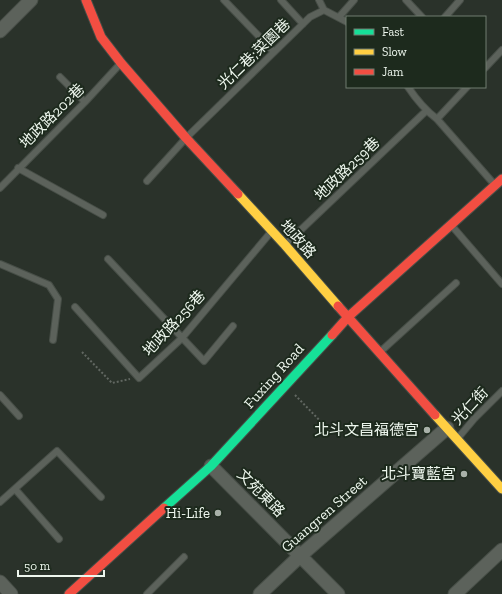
<svg xmlns="http://www.w3.org/2000/svg" width="502" height="594" viewBox="0 0 502 594" font-family="'Zilla Slab','Noto Sans TC',serif">
	<style>
		.lines { fill: none; stroke-linecap: round; stroke-linejoin: round }
		.lane-casing { stroke: #474e47; stroke-width: 8 }
		.street-casing { stroke: #474e47; stroke-width: 15 }
		.fast-casing { stroke: #474e47; stroke-width: 11 }
		.slow-casing { stroke: #474e47; stroke-width: 11 }
		.jam-casing { stroke: #474e47; stroke-width: 11 }
		.path { stroke: #616761; stroke-width: 2; stroke-dasharray: 2 2; stroke-linecap: butt }
		.lane { stroke: #5c625b; stroke-width: 6 }
		.street { stroke: #5c625b; stroke-width: 13 }
		.fast { stroke: #16e098; stroke-width: 9 }
		.slow { stroke: #ffcf43; stroke-width: 9 }
		.jam { stroke: #f24e42; stroke-width: 9 }
		.poi-dot { fill: #a9b1a9; stroke: #1d2a1d; stroke-width: 1.5 }
		.labels { text-anchor: middle; dominant-baseline: central; stroke-width: 4; stroke-linejoin: round; paint-order: stroke }
		.street-label { font-size: 15px; fill: #edf6ed; stroke: #1d2a1d }
		.poi-label { font-size: 15px; fill: #edf6ed; stroke: #1d2a1d; text-anchor: end }
	</style>
	<rect width="100%" height="100%" fill="#2a322a"/>
	<g class="lines">
		<defs>
			<path id="lane" d="M224,0L274,52
				M281,0L303,24
				M319,0L324,10
				M406,0L422,17
				M339,17L354,0
				M445,17L460,0
				M485,68L502,50
				M60,77L85,102
				M408,87C416,99 425,110 437,119L494,184
				M437,119L467,87
				M18,168L103,215
				M147,181L186,138L310,17L324,10L347,22
				M0,188L85,102L120,64
				M452,226L502,284
				M287,243L426,111
				M108,259L204,361L233,326
				M0,264L49,285L58,299L53,340
				M75,307L139,378L182,338L271,232
				M380,352L456,283
				M0,395L19,416
				M458,438L474,419L502,391
				M15,489L59,539
				M0,502L57,451L101,497
				M147,594L184,557"/>
			<path id="street" d="M0,31L31,0
				M211,466L338,594
				M0,582L11,594
				M260,594L300,556L447,428
				M455,594L502,550"/>
			<path id="fast" d="M164,508L211,466L332,335"/>
			<path id="slow" d="M238,194L285,245L338,306
				M435,415L502,489"/>
			<path id="jam" d="M86,0L101,37L121,63L186,138L238,194
				M338,306L435,415
				M332,335L348,317L502,179
				M69,594L164,508"/>
		</defs>
		<!-- lane casing -->
		<use href="#lane" class="lane-casing"/>
		<!-- street casing -->
		<use href="#street" class="street-casing"/>
		<!-- fast casing -->
		<use href="#fast" class="fast-casing"/>
		<!-- slow casing -->
		<use href="#slow" class="slow-casing"/>
		<!-- jam casing -->
		<use href="#jam" class="jam-casing"/>
		<!-- path -->
		<path class="path" d="M82,352L112,383L130,379
			M295,395L329,430"/>
		<!-- lane -->
		<use href="#lane" class="lane"/>
		<!-- street -->
		<use href="#street" class="street"/>
		<!-- fast -->
		<use href="#fast" class="fast"/>
		<!-- slow -->
		<use href="#slow" class="slow"/>
		<!-- jam -->
		<use href="#jam" class="jam"/>
	</g>
	<!-- markers -->
	<g class="poi-dot">
		<circle cx="427" cy="430" r="4"/>
		<circle cx="464" cy="474" r="4"/>
		<circle cx="218" cy="513" r="4"/>
	</g>
	<g class="labels">
		<!-- street labels -->
		<g class="street-label">
			<text transform="translate(254 54) rotate(-44)">光仁巷;菜園巷</text>
			<text transform="translate(52 116) rotate(-45)">地政路202巷</text>
			<text transform="translate(347 169) rotate(-44)">地政路259巷</text>
			<text transform="translate(298 239) rotate(48)">地政路</text>
			<text transform="translate(174 323) rotate(-47)">地政路256巷</text>
			<text transform="translate(274 376) rotate(-48)">Fuxing Road</text>
			<text transform="translate(470 406) rotate(-47)">光仁街</text>
			<text transform="translate(261 493) rotate(45)">文苑東路</text>
			<text transform="translate(324 514) rotate(-41)">Guangren Street</text>
		</g>
		<!-- poi labels -->
		<g class="poi-label">
			<text x="419" y="430">北斗文昌福德宮</text>
			<text x="456" y="474">北斗寶藍宮</text>
			<text x="210" y="513">Hi-Life</text>
		</g>
	</g>
	<!-- legend -->
	<rect x="346" y="16" width="140" height="72" fill="#1d2a1d" stroke="#707c70"/>
	<rect x="354" y="29" width="20" height="6" fill="#16e098" stroke="#707c70"/>
	<text x="382" y="36" font-size="12" fill="#edf6ed">Fast</text>
	<rect x="354" y="49" width="20" height="6" fill="#ffcf43" stroke="#707c70"/>
	<text x="382" y="56" font-size="12" fill="#edf6ed">Slow</text>
	<rect x="354" y="69" width="20" height="6" fill="#f24e42" stroke="#707c70"/>
	<text x="382" y="76" font-size="12" fill="#edf6ed">Jam</text>
	<!-- scale -->
	<path d="M18 570v6h86v-6" fill="none" stroke="#edf6ed" stroke-width="2"/>
	<text x="24" y="570" font-size="12" fill="#edf6ed" stroke="#1d2a1d" stroke-width="3" paint-order="stroke">50 m</text>
</svg>
